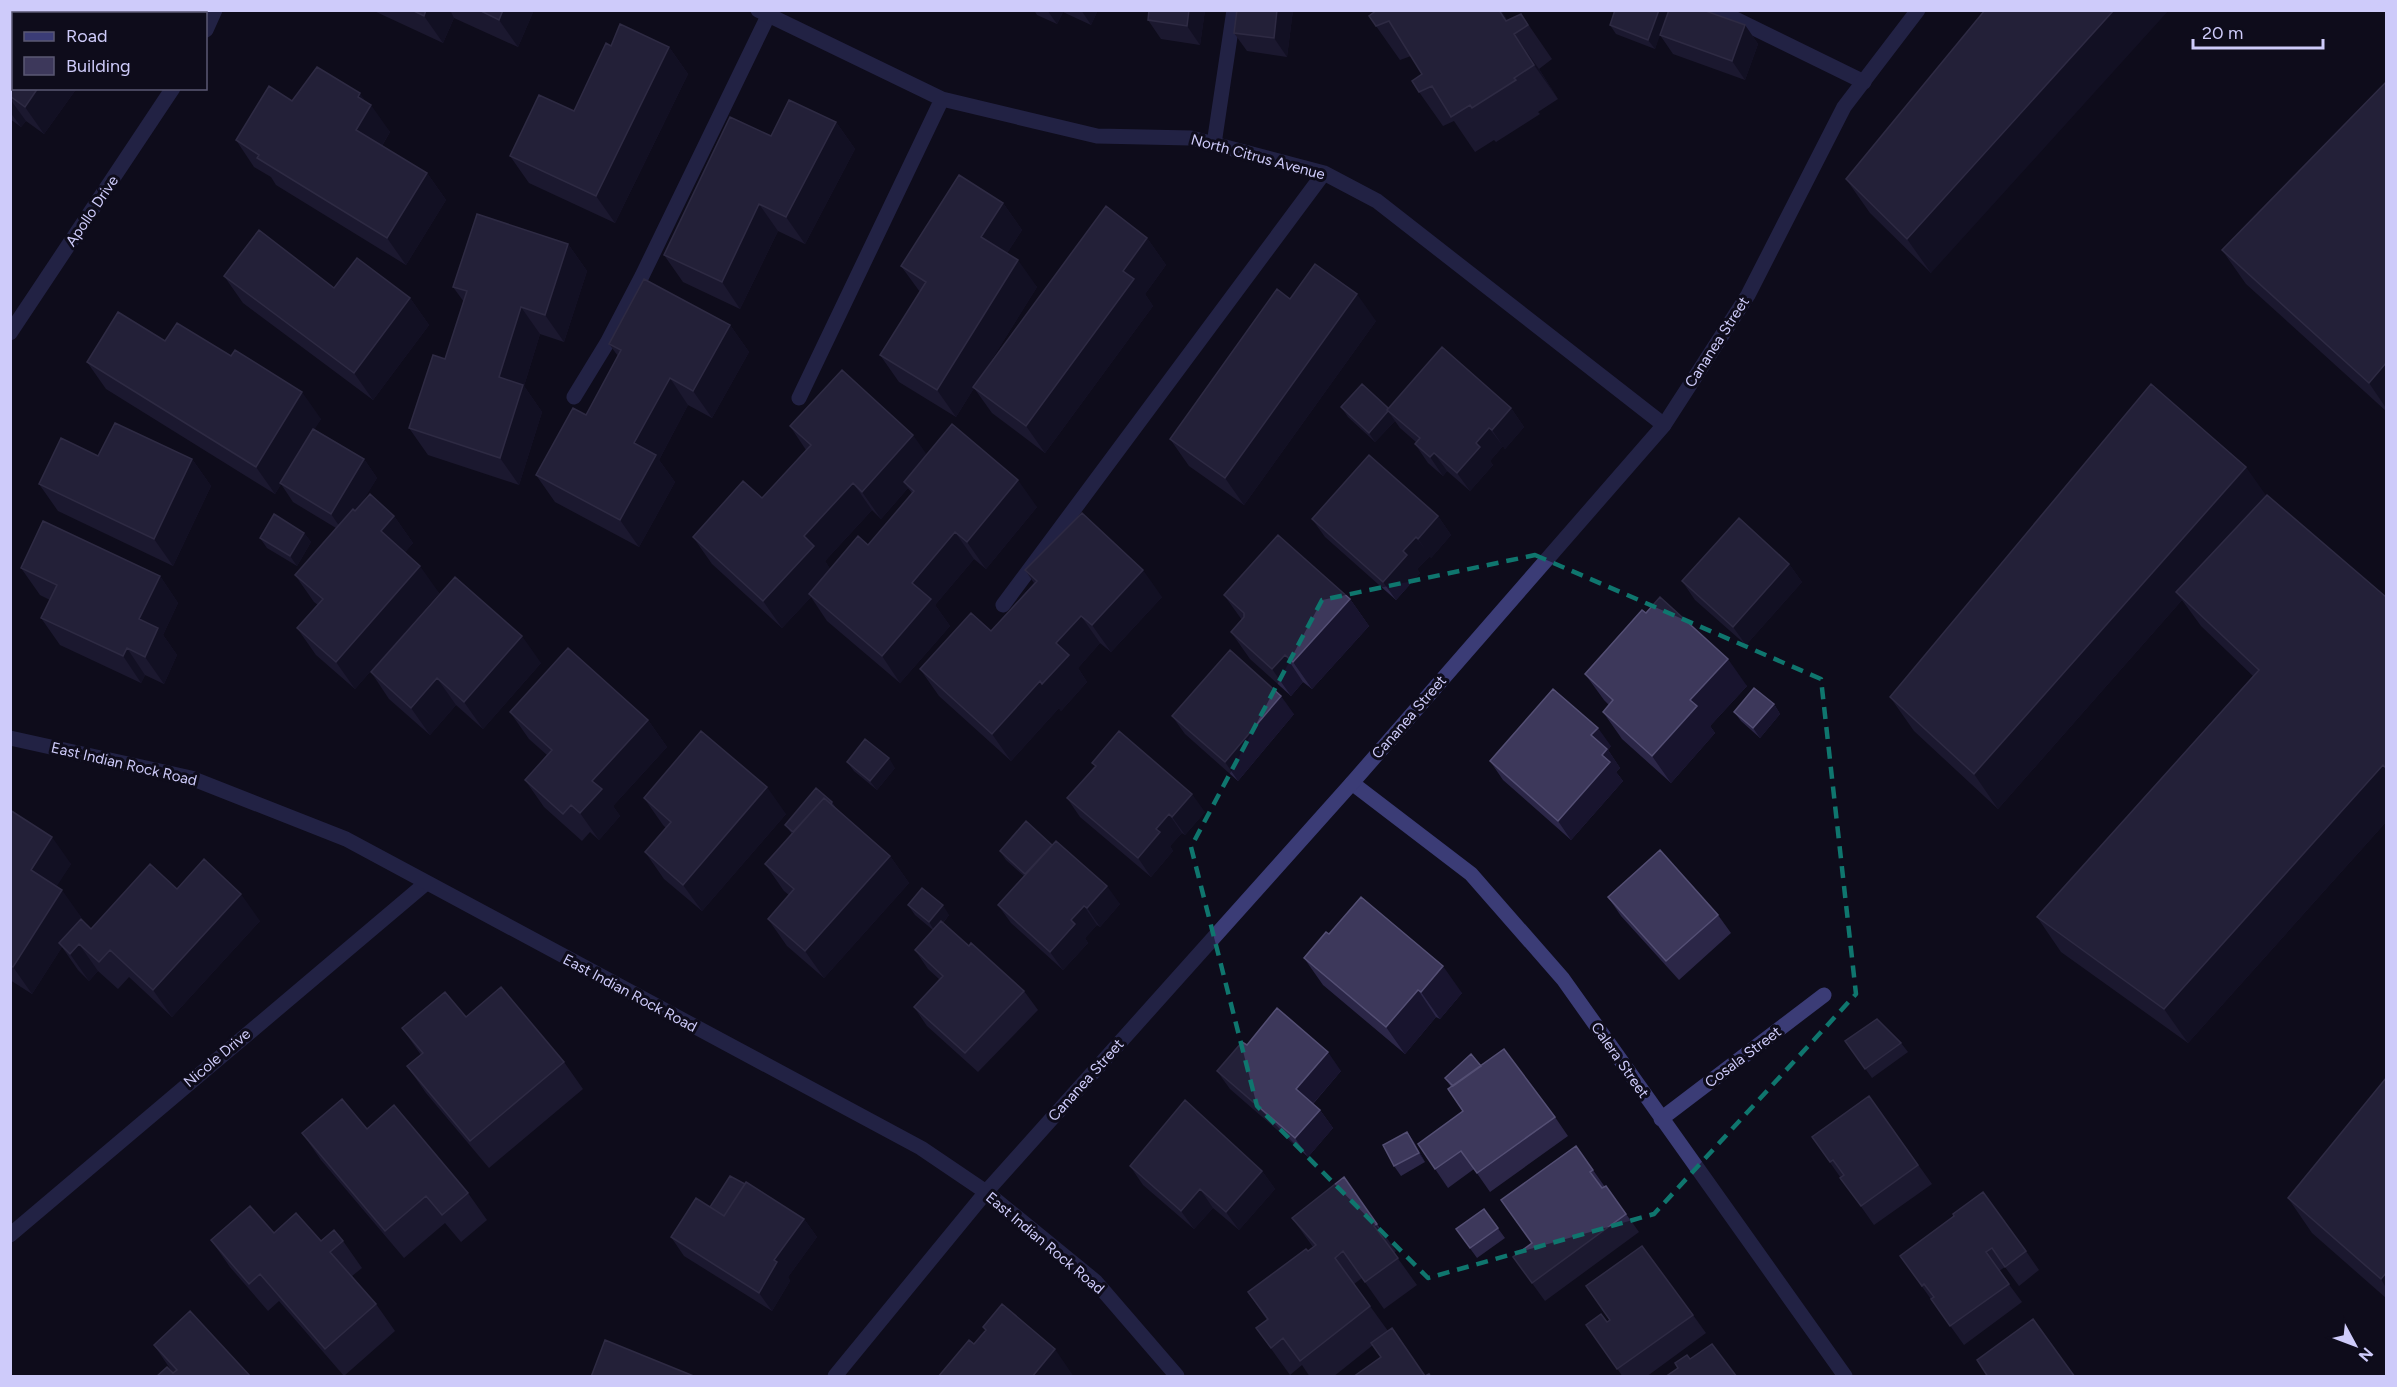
<svg xmlns="http://www.w3.org/2000/svg" width="2397" height="1387" viewBox="0 0 2397 1387" font-family="Figtree,sans-serif">
	<style>
		.lines { fill: none; stroke-linecap: round; stroke-linejoin: round }
		.service { stroke: #3b3c76; stroke-width: 15 }
		.minor { stroke: #3b3c76; stroke-width: 15 }
		.tertiary { stroke: #3b3c76; stroke-width: 15 }
		.wall { fill: #2b2647; fill-rule: evenodd }
		.shaded-wall { fill: #18142e }
		.building { fill: #3d385b; stroke: #544f74; stroke-width: 1.5 }
		.marked { fill: none; stroke: #0f766e; stroke-width: 4.5; stroke-dasharray: 12 8; stroke-linejoin: round }
		.labels { text-anchor: middle; dominant-baseline: central; stroke-width: 6; stroke-linejoin: round; paint-order: stroke }
		.street-label { font-size: 15px; fill: #cecbfa; stroke: #0e0c1b }
	</style>
	<rect width="100%" height="100%" fill="#0e0c1b"/>
	<g class="lines">
		<!-- service -->
		<path class="service" d="M1717,10L1864,82
			M1214,144L1234,10
			M574,397L607,343L642,276L768,16"/>
		<!-- minor -->
		<path class="minor" d="M758,10L942,99L1097,136L1191,138L1324,173L1377,201L1664,425
			M799,398L942,99
			M1003,605L1324,173
			M1352,783L1471,874L1563,979L1845,1376
			M1661,1119L1824,995
			M10,1235L425,884
			M835,1376L986,1192L1095,1281L1177,1376"/>
		<!-- tertiary -->
		<path class="tertiary" d="M206,30L215,10
			M10,333L173,88
			M10,738L191,778L346,839L921,1148L986,1192L1352,783L1664,425L1748,295L1844,107L1918,10"/>
	</g>
	<!-- wall -->
	<path class="wall" d="M10,10L14,88H77L44,134L26,121L21,127L10,119Z
		M372,10H534L518,47L454,18L443,43Z
		M1034,10H1098L1091,25L1063,12L1057,24L1037,15Z
		M1149,10H1205L1200,45L1161,39L1148,20Z
		M1293,10L1287,57L1247,51L1234,33Z
		M1377,10H1501L1507,20L1521,14L1552,59L1539,69L1558,99L1538,112L1540,114L1496,142L1494,140L1475,152L1454,121L1443,126L1419,92L1422,74L1411,56L1400,60L1376,26Z
		M1667,10L1655,49L1616,34L1610,25Z
		M1985,10L1931,273L1870,213L1846,179Z
		M1745,25L1758,44L1745,80L1673,54L1660,35Z
		M611,46L669,47L688,74L615,223L529,183L510,156L574,111Z
		M2386,82V411L2246,284L2222,250Z
		M365,101L390,132L382,146L427,173L446,200L406,265L276,185L271,177L254,167L236,140Z
		M836,122L855,149L805,244L778,231L740,309L683,282L664,255L771,136Z
		M1003,203L1022,230L1007,253L1037,287L987,367L1147,238L1166,265L1145,294L1153,306L1045,453L992,413L974,388L956,417L899,382L880,355L920,292L901,266Z
		M568,244L587,271L564,342L540,334L524,386L542,412L519,485L428,455L409,428L445,359L464,302L453,287Z
		M224,276L410,298L429,325L373,400L243,303Z
		M1290,299L1376,321L1244,505L1189,466L1170,439Z
		M730,325L749,352L712,418L688,405L659,460L675,482L639,547L555,502L536,475L586,415L618,356L609,344Z
		M165,341L321,419L314,429L364,459L377,478L360,505L394,516L413,543L405,552L439,593L355,689L316,655L297,628L318,605L314,602L295,575L336,528L293,502L281,484L275,494L106,389L87,362Z
		M1341,407L1388,408H1511L1524,427L1505,449L1503,446L1490,461L1493,465L1470,491L1447,471L1443,476L1428,463L1415,444L1416,442L1400,428L1395,421L1375,442L1348,417Z
		M790,426L927,455L1037,507L986,569L974,559L935,605L950,626L900,683L827,621L811,597L782,628L712,564L693,537L762,498L806,450ZM908,488L912,493L868,545L830,569L825,561L872,510L881,519Z
		M98,456L192,459L211,486L173,566L58,511L39,484Z
		M2266,495L2386,597V822L2188,1043L2061,952L2037,917L2253,676L2201,626L2182,600L1998,809L1914,731L1890,697Z
		M1438,516L1451,535L1431,558L1430,556L1417,569L1420,573L1396,600L1325,537L1312,519Z
		M304,533L311,542L297,566L267,548L260,538Z
		M1789,564L1802,582L1746,645L1695,600L1682,581Z
		M21,568L160,576L178,603L163,635L177,655L164,684L145,675L141,683L60,645L41,618L50,600L40,595Z
		M1025,570L1162,597L1111,652L1100,643L1078,668L1087,682L1061,711L1059,708L1011,761L939,696L920,669L991,631L1034,583Z
		M1224,595L1350,599L1369,626L1312,689L1303,682L1291,696L1250,659L1231,632L1242,620Z
		M1646,613L1747,686L1710,726L1715,733L1671,783L1622,739L1603,712L1609,705L1604,700L1585,674Z
		M541,663L483,729L456,705L430,735L389,699L371,672Z
		M1774,704L1780,714L1760,738L1741,721L1734,712Z
		M510,712L648,720L667,747L613,806L620,816L599,840L590,832L582,841L544,807L525,780L547,755L529,739Z
		M1294,714L1238,781L1185,734L1172,716Z
		M1611,746L1608,750L1620,768L1616,772L1623,781L1571,840L1503,780L1490,761Z
		M847,762L895,768L877,790L854,771Z
		M1092,763L1205,812L1185,835L1182,833L1170,846L1173,851L1151,877L1080,817L1067,798L1095,766Z
		M644,798L786,814L702,911L664,879L645,852L666,828L663,825Z
		M832,802L836,808L890,856L909,883L824,978L787,946L768,919L789,895L784,891L765,864L792,834L785,825Z
		M10,810L71,864L56,886L81,917L76,924L91,929L177,889L260,921L172,1017L129,977L118,989L98,971L89,981L78,970L62,947L32,994L10,980Z
		M1052,845L1120,904L1100,927L1097,925L1085,938L1088,943L1063,970L1011,923L998,905L1024,876L1006,860L1000,851Z
		M1608,897L1718,915L1731,933L1679,980L1621,916Z
		M908,905L949,915L943,923L969,946L1024,991L1038,1010L978,1072L927,1026L914,1007L939,979L928,969L915,950L933,930L915,915Z
		M1329,934L1462,993L1440,1019L1436,1017L1405,1054L1323,985L1304,958Z
		M402,1028L564,1062L583,1089L489,1168L426,1093L407,1066L421,1055Z
		M1845,1041L1901,1043L1908,1052L1872,1078Z
		M1247,1045L1341,1071L1313,1104L1320,1110L1333,1128L1308,1157L1230,1089L1217,1071Z
		M1481,1066L1555,1117L1568,1136L1490,1192L1474,1169L1448,1188L1418,1144L1463,1111L1451,1087L1445,1078Z
		M2386,1078V1298L2312,1233L2288,1198Z
		M1869,1096L1932,1184L1874,1225L1812,1137Z
		M367,1129L468,1193L487,1220L461,1242L445,1223L404,1258L321,1160L302,1133Z
		M1407,1132L1414,1142L1425,1162L1401,1176L1394,1166Z
		M1576,1146L1605,1187L1606,1186L1639,1232L1545,1301L1513,1257L1532,1243Z
		M1130,1166L1262,1171L1275,1189L1239,1230L1213,1208L1194,1229L1143,1185Z
		M710,1207L804,1219L817,1237L788,1277L790,1281L772,1311L684,1256L671,1237Z
		M1484,1209L1505,1238L1477,1258L1456,1229Z
		M1954,1216L2026,1251L2039,1270L2019,1286L2005,1267L1999,1271L2022,1302L1964,1345L1900,1256Z
		M1292,1218L1377,1224L1396,1251L1394,1253L1417,1285L1384,1309L1362,1278L1354,1284L1388,1331L1425,1376L1431,1377H1353L1381,1357L1373,1345L1333,1377H1310L1302,1365L1290,1375L1256,1328L1267,1320L1248,1292L1313,1247Z
		M274,1233L321,1241H343L362,1268L352,1276L376,1304L395,1331L344,1376L279,1301L268,1311L230,1267L211,1240Z
		M1693,1315L1706,1333L1646,1377H1623L1586,1325Z
		M154,1345L251,1377L173,1373Z"/>
	<!-- shaded-wall -->
	<path class="shaded-wall" d="M426,10H450L454,18L443,43L424,16Z
		M503,10H534L518,47L499,20Z
		M1047,10H1062L1063,12L1057,24Z
		M1081,10H1098L1091,25Z
		M1189,10H1205L1200,45L1187,26Z
		M1277,10H1293L1287,57L1274,38Z
		M1499,10H1501L1516,33L1515,34Z
		M1659,10H1667L1669,12L1655,49L1648,40Z
		M2114,10H2169L1931,273L1907,239Z
		M1745,25L1758,44L1745,80L1732,61Z
		M1514,34L1539,69L1558,99L1534,65Z
		M669,47L688,74L615,223L596,196Z
		M38,88H77L44,134L25,107Z
		M360,93L370,108L371,105L390,132L375,157L356,130L358,97Z
		M10,99L26,121L21,127L10,112Z
		M836,122L855,149L805,244L786,217Z
		M427,173L446,200L406,265L387,238Z
		M1003,203L1022,230L1000,264L981,237Z
		M759,204L778,231L740,309L722,282Z
		M1147,238L1166,265L1145,294L1153,306L1045,453L1026,426L1123,271Z
		M568,244L587,271L564,342L545,315Z
		M1018,260L1037,287L956,417L937,390Z
		M1357,294L1376,321L1244,505L1225,478Z
		M410,298L429,325L373,400L354,373Z
		M521,307L540,334L524,386L542,412L519,485L500,458L499,377Z
		M730,325L749,352L712,418L693,391Z
		M2386,363V408L2369,383Z
		M670,378L688,405L659,460L675,482L639,547L620,520L634,443Z
		M302,392L321,419L275,494L256,467Z
		M1511,408L1524,427L1505,449L1492,430Z
		M1388,411L1395,421L1375,442L1369,433Z
		M1489,428L1503,446L1490,461L1493,465L1470,491L1457,473L1476,443Z
		M913,435L932,462L904,482L908,488L881,519L862,492Z
		M1434,453L1447,471L1443,476L1430,457Z
		M192,459L211,486L173,566L154,539Z
		M364,459L377,478L344,533L331,514Z
		M2246,467L2270,501L2176,592L2182,600L1998,809L1974,774Z
		M1018,480L1037,507L986,569L967,542Z
		M853,483L872,510L825,561L833,573L809,594L811,597L782,628L763,601L804,536Z
		M394,516L413,543L400,558L381,531Z
		M1438,516L1451,535L1431,558L1418,539Z
		M955,532L974,559L935,605L950,626L900,683L882,656L912,583Z
		M304,533L311,542L297,566L290,556Z
		M1416,537L1430,556L1417,569L1420,573L1396,600L1383,582L1403,551Z
		M1789,564L1802,582L1746,645L1733,627Z
		M420,566L439,593L355,689L336,662Z
		M1143,570L1162,597L1111,652L1092,625Z
		M160,576L178,603L163,635L177,655L164,684L145,657L139,619Z
		M1350,599L1369,626L1312,689L1293,662Z
		M1081,616L1100,643L1078,668L1087,682L1061,711L1042,684L1056,643Z
		M522,636L541,663L483,729L464,702Z
		M127,648L145,675L141,683L123,656Z
		M1285,655L1303,682L1291,696L1272,669Z
		M1728,659L1747,686L1710,726L1715,733L1671,783L1652,756L1690,700Z
		M437,678L456,705L430,735L411,708Z
		M1040,681L1059,708L1011,761L992,734Z
		M1281,696L1294,714L1238,781L1225,762Z
		M1774,704L1780,714L1760,738L1753,728Z
		M648,720L667,747L613,806L620,816L599,840L580,813L592,781Z
		M1598,728L1611,746L1608,750L1620,768L1616,772L1623,781L1571,840L1558,821L1602,755L1591,735Z
		M889,758L895,768L877,790L870,781Z
		M2383,765L2386,770V822L2188,1043L2164,1009Z
		M767,787L786,814L702,911L683,885Z
		M1192,794L1205,812L1185,835L1172,817Z
		M1169,814L1182,833L1170,846L1173,851L1151,877L1138,858L1156,829Z
		M52,837L71,864L50,897L31,870Z
		M890,856L909,883L824,978L805,951Z
		M1107,886L1120,904L1100,927L1087,908Z
		M62,890L81,917L62,946L59,943L62,947L32,994L13,967Z
		M241,894L260,921L172,1017L153,990Z
		M943,905L949,915L935,932L929,922Z
		M1084,906L1097,925L1085,938L1088,943L1063,970L1050,952L1071,920Z
		M79,944L98,971L89,981L70,954Z
		M1443,966L1462,993L1440,1019L1421,992Z
		M1418,990L1436,1017L1405,1054L1386,1027Z
		M1328,1052L1341,1071L1309,1108L1296,1089Z
		M1320,1110L1333,1128L1308,1157L1295,1138Z
		M1407,1132L1414,1142L1425,1162L1419,1153Z
		M1262,1171L1275,1189L1239,1230L1226,1212Z
		M1200,1189L1213,1208L1194,1229L1181,1211Z
		M804,1219L817,1237L788,1277L790,1281L772,1311L759,1293L774,1260Z
		M2386,1273V1288L2381,1279Z
		M1055,1349L1074,1377H1032Z"/>
	<!-- building -->
	<path class="building" d="M10,10H90L94,13L14,14V88H38L25,107L10,96Z
		M412,10H426L424,16Z
		M479,10H503L499,20Z
		M1149,10H1189L1187,26L1148,20Z
		M1237,10H1277L1274,38L1234,33Z
		M1377,10H1499L1506,21L1521,14L1528,25L1514,34L1534,65L1514,78L1516,80L1472,108L1470,105L1451,117L1432,86L1419,92L1412,81L1422,74L1389,21L1376,26L1369,16Z
		M1615,10H1659L1648,40L1610,25Z
		M1669,10H1703L1745,25L1732,61L1660,35Z
		M1985,10H2114L1907,239L1846,179Z
		M620,24L669,47L596,196L510,156L539,95L574,111L606,43L611,46Z
		M317,67L360,93L358,97L371,105L356,130L427,173L387,238L257,158L259,155L236,140L269,86L292,101Z
		M2386,82V363L2369,383L2222,250Z
		M789,100L836,122L786,217L759,204L722,282L664,255L730,117L771,136Z
		M959,175L1003,203L981,237L1018,260L937,390L880,355L926,282L901,266Z
		M1106,206L1147,238L1123,271L1134,279L1026,426L973,387Z
		M477,214L568,244L545,315L521,307L499,377L523,385L500,458L409,428L433,355L445,359L467,291L453,287Z
		M259,230L334,288L357,258L410,298L354,373L224,276Z
		M1315,264L1357,294L1225,478L1170,439L1277,289L1290,299Z
		M644,279L730,325L693,391L670,378L634,443L656,455L620,520L536,475L573,408L586,415L621,350L609,344Z
		M118,312L165,341L177,323L231,356L235,350L302,392L256,467L87,362Z
		M1442,347L1511,408L1492,430L1489,428L1476,443L1480,447L1457,473L1434,453L1430,457L1415,444L1420,438L1387,410Z
		M842,370L913,435L862,492L853,483L804,536L814,546L763,601L693,537L743,481L762,498L811,445L790,426Z
		M1362,384L1388,408L1387,410L1388,411L1369,433L1341,407Z
		M2151,384L2246,467L1974,774L1890,697Z
		M115,423L192,459L154,539L39,484L61,438L98,456Z
		M952,424L1018,480L967,542L955,532L912,583L931,599L882,656L809,594L858,536L868,545L914,491L904,482Z
		M313,429L364,459L331,514L280,483Z
		M1369,455L1438,516L1418,539L1416,537L1403,551L1407,555L1383,582L1312,519Z
		M370,494L394,516L381,531L420,566L336,662L297,628L323,599L295,575L353,509L355,511Z
		M2267,495L2386,597V768L2383,765L2164,1009L2037,917L2259,670L2176,592Z
		M1082,513L1143,570L1092,625L1081,616L1056,643L1069,655L1042,684L1040,681L992,734L920,669L971,613L991,631L1037,581L1025,570Z
		M274,514L304,533L290,556L260,538Z
		M1739,518L1789,564L1733,627L1682,581Z
		M43,521L160,576L139,619L158,628L145,657L127,648L123,656L41,618L57,585L21,568Z
		M1278,535L1350,599L1293,662L1285,655L1272,669L1231,632L1244,617V613L1224,595Z
		M455,577L522,636L464,702L437,678L411,708L371,672Z
		M1660,597L1728,659L1690,700L1697,706L1652,756L1603,712L1613,700L1585,674L1642,610L1646,613Z
		M568,648L648,720L592,781L602,789L580,813L571,805L563,814L525,780L552,750L510,712Z
		M1230,650L1281,696L1225,762L1172,716Z
		M1754,688L1774,704L1753,728L1734,712Z
		M1553,689L1598,728L1591,735L1607,749L1602,755L1610,762L1558,821L1490,761Z
		M701,731L767,787L683,885L645,852L671,822L644,798Z
		M1119,731L1192,794L1172,817L1169,814L1156,829L1160,832L1138,858L1067,798L1096,766L1092,763Z
		M865,739L889,758L870,781L847,762Z
		M816,788L832,802L831,804L824,798L793,832L785,825Z
		M824,798L890,856L805,951L768,919L794,889L765,864Z
		M10,810L52,837L31,870L62,890L13,967L10,965Z
		M1026,821L1052,845L1025,874L1000,851Z
		M1056,841L1107,886L1087,908L1084,906L1071,920L1075,924L1050,952L998,905Z
		M1660,850L1718,915L1666,961L1608,897Z
		M204,859L241,894L153,990L110,950L99,962L79,944L70,954L59,943L81,919L91,929L150,864L177,889Z
		M922,888L943,905L929,922L908,905Z
		M1361,897L1443,966L1421,992L1418,990L1386,1027L1304,958L1326,932L1329,934Z
		M941,921L969,946L971,943L1024,991L965,1053L914,1007L943,976L915,950Z
		M501,987L564,1062L470,1141L407,1066L423,1053L402,1028L445,992L466,1017Z
		M1277,1008L1328,1052L1296,1089L1320,1110L1295,1138L1217,1071L1242,1042L1247,1045Z
		M1877,1019L1901,1043L1865,1069L1845,1041Z
		M1504,1049L1555,1117L1477,1173L1461,1151L1435,1169L1418,1144L1463,1111L1448,1089Z
		M1471,1054L1481,1066L1453,1086L1445,1078Z
		M2386,1078V1273L2381,1279L2288,1198Z
		M1869,1096L1918,1165L1861,1206L1840,1178L1844,1175L1833,1160L1830,1162L1812,1137Z
		M342,1099L367,1129L394,1105L468,1193L442,1215L426,1196L385,1231L302,1133Z
		M1185,1100L1262,1171L1226,1212L1200,1189L1181,1211L1130,1166Z
		M1407,1132L1419,1153L1394,1166L1383,1145Z
		M1576,1146L1593,1170L1590,1172L1602,1188L1606,1186L1626,1214L1532,1283L1513,1257L1532,1243L1501,1200Z
		M730,1176L745,1184L724,1216L710,1207Z
		M1344,1177L1377,1224L1374,1226L1398,1258L1365,1282L1343,1251L1335,1258L1370,1306L1300,1361L1283,1338L1271,1348L1256,1328L1268,1319L1248,1292L1306,1249L1308,1251L1316,1245L1292,1218Z
		M746,1182L804,1219L774,1260L777,1262L759,1293L671,1237L696,1198L724,1216Z
		M1983,1192L2026,1251L2005,1267L1992,1248L1986,1252L2009,1284L1950,1326L1931,1299L1934,1297L1924,1284L1922,1286L1900,1256L1954,1216L1953,1214Z
		M250,1206L274,1233L296,1213L321,1241L334,1230L343,1241L330,1252L376,1304L325,1349L260,1274L249,1284L211,1240Z
		M1484,1209L1498,1228L1470,1248L1456,1229Z
		M1642,1246L1693,1315L1617,1369L1586,1325L1601,1314L1607,1322L1610,1320L1586,1286Z
		M1002,1304L1055,1349L1032,1377H938L969,1340L974,1344L986,1330L983,1327Z
		M190,1311L251,1377H156L167,1367L173,1373L177,1370L154,1345Z
		M2033,1319L2075,1377H1988L1977,1360Z
		M1392,1328L1425,1376L1429,1374L1431,1377H1353L1381,1357L1371,1343Z
		M605,1340L696,1377H591Z
		M1712,1344L1737,1377H1665L1678,1368L1675,1363L1687,1355L1690,1359Z"/>
	<!-- marked area -->
	<path d="M0 0H2397V1387H0ZM1535,555L1821,679L1856,994L1654,1214L1428,1278L1257,1106L1191,847L1322,600Z" fill="#0e0c1b" fill-opacity=".55" fill-rule="evenodd"/>
	<path class="marked" d="M1535,555L1821,679L1856,994L1654,1214L1428,1278L1257,1106L1191,847L1322,600Z"/>
	<g class="labels">
		<!-- street labels -->
		<g class="street-label">
			<text transform="translate(1258 157) rotate(15)">North Citrus Avenue</text>
			<text transform="translate(92 211) rotate(-56)">Apollo Drive</text>
			<text transform="translate(1717 342) rotate(-57)">Cananea Street</text>
			<text transform="translate(1409 717) rotate(-49)">Cananea Street</text>
			<text transform="translate(124 764) rotate(13)">East Indian Rock Road</text>
			<text transform="translate(630 993) rotate(28)">East Indian Rock Road</text>
			<text transform="translate(1743 1057) rotate(-37)">Cosala Street</text>
			<text transform="translate(217 1058) rotate(-40)">Nicole Drive</text>
			<text transform="translate(1620 1060) rotate(55)">Calera Street</text>
			<text transform="translate(1086 1080) rotate(-48)">Cananea Street</text>
			<text transform="translate(1045 1243) rotate(40)">East Indian Rock Road</text>
		</g>
	</g>
	<!-- border -->
	<rect width="2397" height="1387" fill="none" stroke="#cecbfa" stroke-width="24"/>
	<!-- legend -->
	<rect x="12" y="12" width="195" height="78" fill="#0e0c1b" stroke="#5b5874" stroke-width="1.5"/>
	<rect x="24" y="32" width="30" height="9" fill="#3b3c76" stroke="#5b5874" stroke-width="1.5"/>
	<text x="66" y="42" font-size="18" fill="#cecbfa">Road</text>
	<rect x="24" y="57" width="30" height="18" fill="#3d385b" stroke="#5b5874" stroke-width="1.5"/>
	<text x="66" y="72" font-size="18" fill="#cecbfa">Building</text>
	<!-- north arrow -->
	<g transform="translate(2355 1345) rotate(131)" stroke="#0e0c1b" stroke-width="4.5" paint-order="stroke">
	<path d="M0-4.5L10 22L0 15L-10 22Z" fill="#cecbfa"/>
	<text y="-9" font-size="16" font-weight="bold" text-anchor="middle" fill="#cecbfa">N</text>
	</g>
	<!-- scale -->
	<path d="M2193 39v9h130v-9" fill="none" stroke="#cecbfa" stroke-width="3"/>
	<text x="2202" y="39" font-size="18" fill="#cecbfa" stroke="#0e0c1b" stroke-width="4.5" paint-order="stroke">20 m</text>
</svg>
